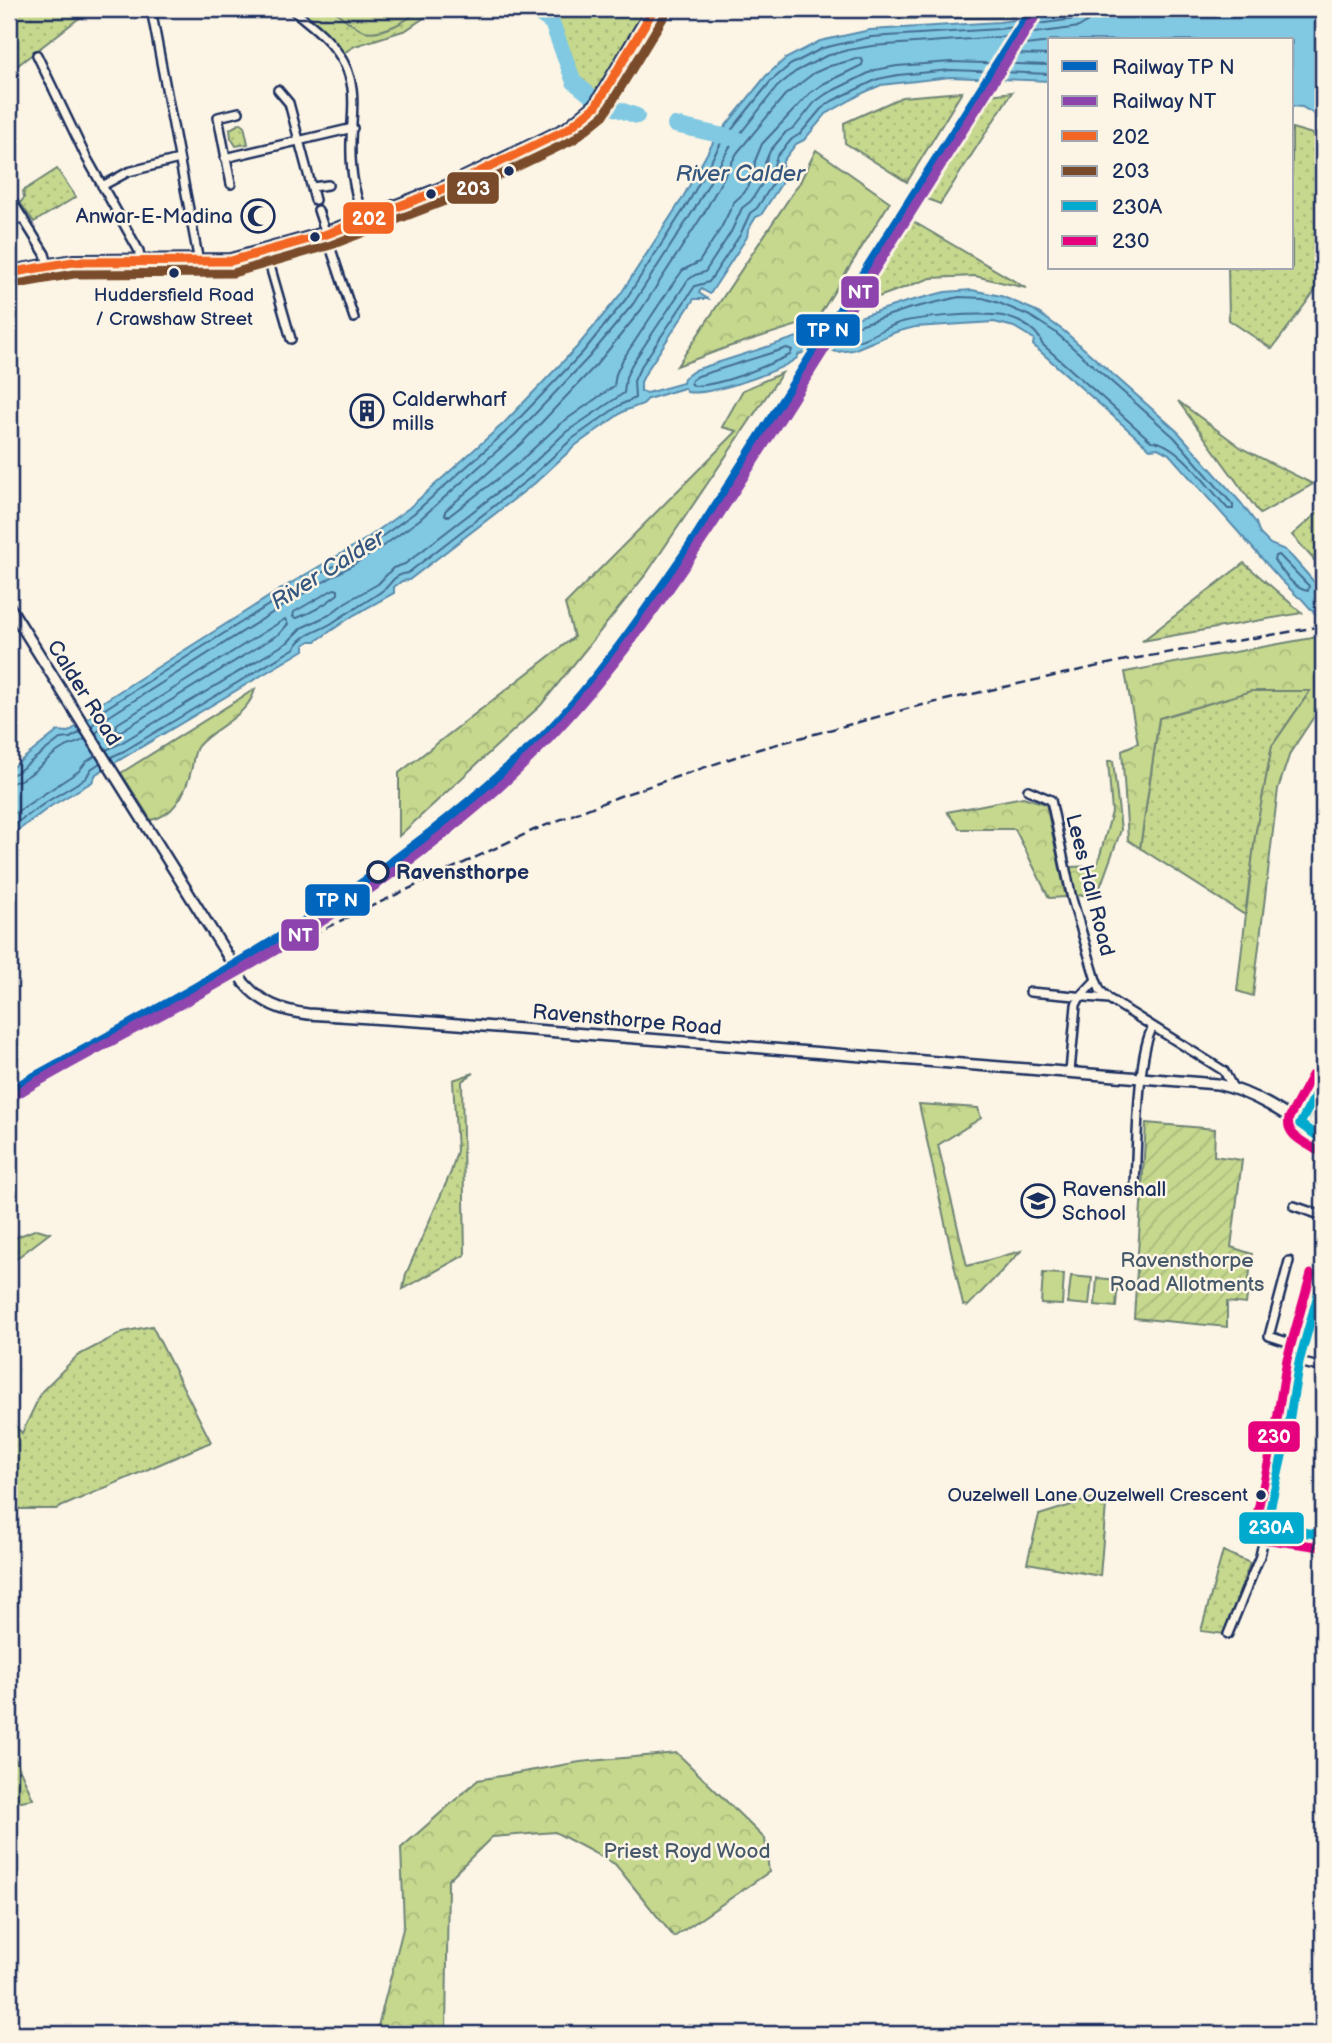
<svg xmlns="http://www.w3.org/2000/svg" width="1332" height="2043" viewBox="0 0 1332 2043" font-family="'Balsamiq Sans',sans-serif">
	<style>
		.grass { fill: url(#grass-dots); stroke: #708476; stroke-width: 2 }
		.forest { fill: url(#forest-crowns); stroke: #708476; stroke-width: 2 }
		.garden { fill: url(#garden-furrows); stroke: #708476; stroke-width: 2 }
		.pitch { fill: #c5d88d; stroke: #708476; stroke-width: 2 }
		.water { fill: #81c9e2; stroke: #588bad; stroke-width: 2 }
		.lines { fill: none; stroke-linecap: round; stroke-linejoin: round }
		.shore { stroke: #446d93; stroke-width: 2 }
		.river { stroke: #81c9e2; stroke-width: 16 }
		.minor-casing { stroke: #1b2f5e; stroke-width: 12 }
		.tertiary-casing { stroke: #1b2f5e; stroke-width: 14 }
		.trunk-casing { stroke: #1b2f5e; stroke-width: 18 }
		.minor { stroke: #fcf5e5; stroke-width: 7 }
		.tertiary { stroke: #fcf5e5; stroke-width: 9 }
		.trunk { stroke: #fadf96; stroke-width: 12 }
		.rail { stroke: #1b2f5e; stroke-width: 2.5; stroke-dasharray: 10 5; stroke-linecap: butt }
		.tertiary-bridge-casing { stroke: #1b2f5e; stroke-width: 14; stroke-linecap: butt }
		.tertiary-bridge { stroke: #fcf5e5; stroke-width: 9 }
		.bus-1-casing { stroke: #fcf5e5; stroke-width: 14 }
		.bus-2-casing { stroke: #fcf5e5; stroke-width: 14 }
		.bus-3-casing { stroke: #fcf5e5; stroke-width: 14 }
		.bus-4-casing { stroke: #fcf5e5; stroke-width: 14 }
		.bus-1 { stroke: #f26522; stroke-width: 9 }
		.bus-2 { stroke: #7a4b2a; stroke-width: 9 }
		.bus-3 { stroke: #00a9ce; stroke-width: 9 }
		.bus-4 { stroke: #e5007d; stroke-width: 9 }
		.rail-1-casing { stroke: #fcf5e5; stroke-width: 16 }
		.rail-2-casing { stroke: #fcf5e5; stroke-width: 16 }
		.rail-1 { stroke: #0065bd; stroke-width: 10 }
		.rail-2 { stroke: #8e44ad; stroke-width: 10 }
		.bus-dot { fill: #1b2f5e; stroke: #fcf5e5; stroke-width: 2.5 }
		.stop-dot { fill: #fcf5e5; stroke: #1b2f5e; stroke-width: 3.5 }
		.labels { text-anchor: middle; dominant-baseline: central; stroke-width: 5; stroke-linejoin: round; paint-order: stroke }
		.bus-label { font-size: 19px; fill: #1b2f5e; stroke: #fcf5e5 }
		.poi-label { font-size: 21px; fill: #1b2f5e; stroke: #fcf5e5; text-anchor: start }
		.street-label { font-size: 21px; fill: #1b2f5e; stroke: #fcf5e5 }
		.stop-label { font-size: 21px; font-weight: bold; fill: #1b2f5e; stroke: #fcf5e5; text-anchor: start }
		.park-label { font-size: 21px; fill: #46596a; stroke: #fcf5e5 }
		.water-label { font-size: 23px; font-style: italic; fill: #34567f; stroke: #fcf5e5 }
		.line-badge { stroke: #fcf5e5; stroke-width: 2.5 }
		.badge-label { font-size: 19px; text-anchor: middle; font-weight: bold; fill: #fff }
	</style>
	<defs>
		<pattern id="grass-dots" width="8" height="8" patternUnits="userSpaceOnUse" patternTransform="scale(1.75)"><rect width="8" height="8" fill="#c5d88d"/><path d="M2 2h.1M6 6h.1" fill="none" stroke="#a9ba7c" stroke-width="1.8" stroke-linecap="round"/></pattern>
		<pattern id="forest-crowns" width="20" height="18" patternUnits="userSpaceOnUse" patternTransform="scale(1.75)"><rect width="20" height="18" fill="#c5d88d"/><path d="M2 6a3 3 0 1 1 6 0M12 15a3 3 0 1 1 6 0" fill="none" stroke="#a9ba7c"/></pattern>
		<pattern id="garden-furrows" width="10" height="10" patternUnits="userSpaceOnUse" patternTransform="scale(1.75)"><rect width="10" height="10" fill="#c5d88d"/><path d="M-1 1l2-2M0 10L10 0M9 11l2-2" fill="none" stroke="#a9ba7c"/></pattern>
	</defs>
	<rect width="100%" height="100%" fill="#fcf5e5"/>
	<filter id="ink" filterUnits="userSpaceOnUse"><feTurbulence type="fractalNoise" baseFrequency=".0143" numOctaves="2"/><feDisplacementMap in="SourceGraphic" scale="14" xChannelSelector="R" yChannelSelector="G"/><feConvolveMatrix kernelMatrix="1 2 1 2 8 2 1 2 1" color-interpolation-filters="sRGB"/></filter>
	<g filter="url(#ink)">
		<!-- grass -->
		<path class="grass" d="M9,9H91L9,72Z
			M292,9H437L406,30L355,46L340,55Z
			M525,9H655L596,106L572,84L551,25Z
			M962,92L907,182L845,143L844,123L902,97Z
			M1012,92L940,204L925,198L990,95Z
			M241,123L244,125L248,144L236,146L231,138L230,129Z
			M1292,128L1323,137V280L1272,349L1229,320L1228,268H1292Z
			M57,169L76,197L34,222L20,203L24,198L23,191Z
			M909,219L1026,288L975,276L931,278L856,305Z
			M1178,401L1243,449L1313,484L1260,514Z
			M1323,508V570L1292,535Z
			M1244,563L1302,613L1142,641Z
			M1311,690L1272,746L1255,839L1245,915L1140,848L1159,718L1251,691Z
			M474,1073L462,1081L465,1255L403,1289L406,1274L451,1172L457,1151L453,1080Z
			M37,1229L50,1233L9,1264V1240Z
			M152,1326L211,1442L56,1509H9V1420L22,1433L42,1391L77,1356L123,1332Z
			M1107,1494L1100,1576L1027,1563L1039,1515Z
			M1223,1551L1250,1563L1224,1634L1201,1631Z"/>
		<!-- forest -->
		<path class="forest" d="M899,9H1019L1014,17L897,19Z
			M816,150L890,202L817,319L728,347L677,366L800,182Z
			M782,373L647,573L541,705L399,836V773L574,637L565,604L737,431L722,427L743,390Z
			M1323,636V703L1290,753L1278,789L1253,996L1237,991L1255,836L1272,746L1310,691H1251L1159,718L1140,848L1128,840L1122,750L1138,743L1125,672Z
			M255,689C248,717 215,726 198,746C194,751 193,760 192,767C187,789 176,815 151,820L121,773Z
			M1108,761H1113L1121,830L1098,893L1076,896L1070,867L1097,866L1112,812Z
			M1023,797L1046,804L1066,897L1049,898L1015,829H960L947,812Z
			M919,1104L978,1108L981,1118L938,1145L967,1266L1021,1251L968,1306L963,1305Z
			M9,1745L33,1799L9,1803Z
			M677,1753L765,1839L769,1872L674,1937L615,1864L555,1832L492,1837L448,1880L446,2034H376L404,1925L401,1848L478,1780L580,1762Z"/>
		<!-- garden -->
		<path class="garden" d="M1146,1123L1215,1129L1214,1156L1242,1160L1231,1247L1252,1254L1246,1304L1227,1302V1327L1134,1318Z"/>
		<!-- pitch -->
		<path class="pitch" d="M332,9H420C407,21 383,35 364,31C354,28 341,15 332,9Z
			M1043,1273L1064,1274L1062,1305L1041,1304Z
			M1071,1276L1092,1278L1089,1305L1068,1303Z
			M1097,1278L1118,1280L1116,1307L1095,1305Z"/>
		<!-- water -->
		<path class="water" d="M1100,9H1323V119L1302,107L1292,106V40H1050V81L950,77L881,85L863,93L826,114L804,140L796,144L783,161L781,184L761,215L756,217L748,230L747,237L710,294L701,289L699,293L708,299H694L646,372L641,382V391L647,393L683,383L684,378L695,370L906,302L945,292L972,290L1001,296L1034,310L1064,331L1178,432L1241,503L1256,523L1260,534L1270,544L1285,550L1293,558L1323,592V616H1317L1301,598L1298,597L1281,580L1169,454L1158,448L1150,449L1033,345L1034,339L1014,327L994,322L915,327L896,332L853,350L837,352L822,348L799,354L797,358C778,372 710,396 687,392L684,388L648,399L643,404L624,411L576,445L535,483L409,580L402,581L394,587V593L354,615L316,641H310L304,645V650L96,774L92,782L51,806L9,837V770L58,731L68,732L91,717L93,708L286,586L366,539L409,508L504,423L577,347L620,295L682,199L715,139L766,76L785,59L820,41L870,30L999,22Z"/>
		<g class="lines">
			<!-- shore -->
			<path class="shore" d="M1050,42L1009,47L1007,50L1010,54L1050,55
				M860,58L863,61L862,65L823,84L810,93L762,144L755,161L754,177L744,193L734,202L721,228L699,262L683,270L672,285L623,359L616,374L614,386L560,424L517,464L449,516H445V511L523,442L597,364L641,310L704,213L737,153L785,95L814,73L830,66Z
				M959,297L983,298L999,303L1030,316L1055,332L1174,437L1233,505V509H1228C1209,489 1179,442 1151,441L1042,344C1038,327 1011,316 994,315C973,313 923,317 902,322C880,328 849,354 827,340L829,335L908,309Z
				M787,348L792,350L790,355C763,367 724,385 694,386L691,383L692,380L698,376Z
				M1279,555L1309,586L1308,591C1295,590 1282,571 1274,560L1275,556Z
				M334,589L338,590V594C325,605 313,612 297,618L293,617L294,612Z
				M285,619L288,624L279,634L121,731L116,730L117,724Z
				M91,726L97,721L100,712L289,592L370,545L413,514L509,429L583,352L626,299L688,203L721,143L771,81L790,65L823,48L871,37L999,29L1075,19L1081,16L1082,9
				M96,733L103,727L108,717L294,599L375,552L419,520L515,435L589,357L633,304L695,208L729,148L777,87L795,72L826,56L848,50L872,46L1000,37L1058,30L1079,27L1088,21L1091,9
				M106,750L121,743L288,642L301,628L329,615L346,602L378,584L393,568L405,564L524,472L566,432L624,393L626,377L632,364L688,280L695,275L705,272L731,232L742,208L751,201L765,179V163L770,151L786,132L795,127L815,102L826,94L875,70L897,66L951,62L1050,65
				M111,757L124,751L295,648C302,633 322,631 335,621C351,610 367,602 382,591C393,584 390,576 408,573L530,478L572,439L620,405L635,398L634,381L640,368L695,286L709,282L740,235L750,213L757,208L774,182V165L777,156L792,139L800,134L821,109L832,101L878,79L898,75L951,70L1050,74
				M9,775L16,773L60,739L70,738L81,732
				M9,783C28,782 44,760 60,750C67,745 77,744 85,739
				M9,817L79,771L86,762L95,756
				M9,828L48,801L86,778L91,769L100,763"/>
			<!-- river -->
			<path class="river" d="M532,9L552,23L574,82L590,95
				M612,107L637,116
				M675,125L737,139"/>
			<defs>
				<path id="minor" d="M151,9L199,262
					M292,9C308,23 326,35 338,53C359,83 352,109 351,141C350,169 354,195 365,220
					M37,55L85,155L139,251L140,260
					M278,90L289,103L315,200
					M225,158L353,128
					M231,184L218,117L239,112
					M102,186L128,172L179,159
					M312,187L328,185
					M9,196L22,217L9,225
					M318,210L354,318
					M22,217L45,254L48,265
					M266,252L291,339
					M1028,790L1051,800L1072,899L1096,980L1100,990L1109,999
					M1030,992L1109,999L1224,1071L1233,1088
					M1070,1072L1076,1005L1080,997L1096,980
					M1135,1184C1137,1150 1137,1052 1153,1027
					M1294,1206L1323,1216
					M1289,1261L1269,1336L1303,1347
					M1299,1362L1323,1368
					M1266,1527L1323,1535
					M1228,1634L1260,1556L1287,1434L1299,1362L1323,1277"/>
				<path id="tertiary" d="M9,606L224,950
					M244,983C261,1003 282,1011 308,1014L432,1022L1217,1084C1257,1093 1290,1117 1323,1140
					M1300,1124L1323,1081"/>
				<path id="trunk" d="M9,273L73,262L231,261L327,234L446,188L568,129L596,106L654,9"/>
			</defs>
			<!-- minor casing -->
			<use href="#minor" class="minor-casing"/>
			<!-- tertiary casing -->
			<use href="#tertiary" class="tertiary-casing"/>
			<!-- trunk casing -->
			<use href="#trunk" class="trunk-casing"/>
			<!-- minor -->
			<use href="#minor" class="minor"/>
			<!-- tertiary -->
			<use href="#tertiary" class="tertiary"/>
			<!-- trunk -->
			<use href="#trunk" class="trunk"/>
			<!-- rail -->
			<path class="rail" d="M9,1099L304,938L534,830L620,796L759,749L914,707L1126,660L1323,626"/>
			<defs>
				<path id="tertiary-bridge" d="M224,950L244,983"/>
			</defs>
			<!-- tertiary-bridge casing -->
			<use href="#tertiary-bridge" class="tertiary-bridge-casing"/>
			<!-- tertiary-bridge -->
			<use href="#tertiary-bridge" class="tertiary-bridge"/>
			<defs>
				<path id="bus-1" d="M9,273L73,262L231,261L327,234L446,188L568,129L596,106L654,9"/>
				<path id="bus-2" d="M11,285L74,274L233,273L331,245L450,199L573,140L604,115L665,15"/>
				<path id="bus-3" d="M1323,1081L1300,1124L1323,1140
					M1323,1277L1299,1362L1287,1434L1266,1527L1323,1535"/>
				<path id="bus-4" d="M1312,1075L1289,1118C1285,1135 1304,1142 1316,1150
					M1311,1274L1287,1359L1275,1432L1254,1528L1256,1534L1263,1539L1321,1547"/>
			</defs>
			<!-- bus-1 casing -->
			<use href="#bus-1" class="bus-1-casing"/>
			<!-- bus-2 casing -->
			<use href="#bus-2" class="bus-2-casing"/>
			<!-- bus-3 casing -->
			<use href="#bus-3" class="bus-3-casing"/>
			<!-- bus-4 casing -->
			<use href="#bus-4" class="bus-4-casing"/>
			<!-- bus-1 -->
			<use href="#bus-1" class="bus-1"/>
			<!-- bus-2 -->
			<use href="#bus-2" class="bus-2"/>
			<!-- bus-3 -->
			<use href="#bus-3" class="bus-3"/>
			<!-- bus-4 -->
			<use href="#bus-4" class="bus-4"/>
			<defs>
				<path id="rail-1" d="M9,1091C178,998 350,909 494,780C511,765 530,750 546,734C601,677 646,610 691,545L1032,9"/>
				<path id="rail-2" d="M15,1095C83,1054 154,1020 222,981C313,930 401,872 480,804C610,693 700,545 791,402C872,273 954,144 1035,16"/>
			</defs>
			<!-- rail-1 casing -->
			<use href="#rail-1" class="rail-1-casing"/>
			<!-- rail-2 casing -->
			<use href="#rail-2" class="rail-2-casing"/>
			<!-- rail-1 -->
			<use href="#rail-1" class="rail-1"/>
			<!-- rail-2 -->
			<use href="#rail-2" class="rail-2"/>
		</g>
	</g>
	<!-- icons -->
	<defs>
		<symbol id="mosque-ring" viewBox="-11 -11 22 22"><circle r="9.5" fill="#fcf5e5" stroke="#1b2f5e" stroke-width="1.5"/><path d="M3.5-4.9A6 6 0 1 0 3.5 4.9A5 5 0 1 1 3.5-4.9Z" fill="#1b2f5e"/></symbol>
		<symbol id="building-ring" viewBox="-11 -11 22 22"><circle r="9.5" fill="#fcf5e5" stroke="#1b2f5e" stroke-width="1.5"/><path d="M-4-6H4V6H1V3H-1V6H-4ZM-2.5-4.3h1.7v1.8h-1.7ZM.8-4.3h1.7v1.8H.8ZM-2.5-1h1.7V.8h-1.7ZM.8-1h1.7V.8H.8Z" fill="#1b2f5e"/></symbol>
		<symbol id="school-ring" viewBox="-11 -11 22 22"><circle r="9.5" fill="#fcf5e5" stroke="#1b2f5e" stroke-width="1.5"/><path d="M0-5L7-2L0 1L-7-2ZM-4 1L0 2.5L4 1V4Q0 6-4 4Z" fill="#1b2f5e"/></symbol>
	</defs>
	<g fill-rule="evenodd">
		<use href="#mosque-ring" x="239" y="197" width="38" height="38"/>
		<use href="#building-ring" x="348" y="392" width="38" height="38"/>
		<use href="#school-ring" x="1019" y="1182" width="38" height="38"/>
	</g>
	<!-- markers -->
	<g class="bus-dot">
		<circle cx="509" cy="171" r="6"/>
		<circle cx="431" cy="194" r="6"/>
		<circle cx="315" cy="237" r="6"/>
		<circle cx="174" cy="273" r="6"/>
		<circle cx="1261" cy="1495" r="6"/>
	</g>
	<circle class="stop-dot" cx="378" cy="872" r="10"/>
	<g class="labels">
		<!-- bus labels -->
		<g class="bus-label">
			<text x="174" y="295">Huddersfield Road<tspan x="174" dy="24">/ Crawshaw Street</tspan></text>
			<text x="1248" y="1495" text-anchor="end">Ouzelwell Lane Ouzelwell Crescent</text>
		</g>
		<!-- poi labels -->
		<g class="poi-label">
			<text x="233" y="216" text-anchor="end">Anwar-E-Madina</text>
			<text x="392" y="399">Calderwharf<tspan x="392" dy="24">mills</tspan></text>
			<text x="1062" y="1189">Ravenshall<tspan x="1062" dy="24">School</tspan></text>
		</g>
		<!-- street labels -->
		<g class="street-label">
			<text transform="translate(84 693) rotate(58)">Calder Road</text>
			<text transform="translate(1090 885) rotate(76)">Lees Hall Road</text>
			<text transform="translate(627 1020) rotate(5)">Ravensthorpe Road</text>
		</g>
		<!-- stop labels -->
		<g class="stop-label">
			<text x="396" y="872">Ravensthorpe</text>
		</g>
		<!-- park labels -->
		<g class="park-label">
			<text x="1187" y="1260">Ravensthorpe<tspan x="1187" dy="24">Road Allotments</tspan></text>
			<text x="687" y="1851">Priest Royd Wood</text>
		</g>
		<!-- water labels -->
		<g class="water-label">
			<text x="740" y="174">River Calder</text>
			<text transform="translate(328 570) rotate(-32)">River Calder</text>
		</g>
	</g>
	<g class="line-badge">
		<rect x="446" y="171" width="54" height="34" rx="7" fill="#7a4b2a"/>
		<rect x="342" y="201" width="53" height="34" rx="7" fill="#f26522"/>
		<rect x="840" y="275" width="40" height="34" rx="7" fill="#8e44ad"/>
		<rect x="795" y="313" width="66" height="34" rx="7" fill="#0065bd"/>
		<rect x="304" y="883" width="67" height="34" rx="7" fill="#0065bd"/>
		<rect x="280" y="918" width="40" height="34" rx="7" fill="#8e44ad"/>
		<rect x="1247" y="1420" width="54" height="33" rx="7" fill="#e5007d"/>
		<rect x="1238" y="1511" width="67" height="34" rx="7" fill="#00a9ce"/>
	</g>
	<g class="badge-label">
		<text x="473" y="195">203</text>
		<text x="369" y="225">202</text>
		<text x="860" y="299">NT</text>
		<text x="828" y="337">TP N</text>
		<text x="337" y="907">TP N</text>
		<text x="300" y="942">NT</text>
		<text x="1274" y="1443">230</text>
		<text x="1271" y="1534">230A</text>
	</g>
	<!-- margin -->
	<rect width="1332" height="2043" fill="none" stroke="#fcf5e5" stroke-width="35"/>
	<rect x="18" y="18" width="1297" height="2008" fill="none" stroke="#1b2f5e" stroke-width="2.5" filter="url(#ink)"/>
	<!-- legend -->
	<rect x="1048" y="38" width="245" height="231" fill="#fcf5e5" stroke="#a2a6af" stroke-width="2"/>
	<rect x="1062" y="61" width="35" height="10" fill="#0065bd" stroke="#a2a6af" stroke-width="2"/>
	<text x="1112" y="74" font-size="21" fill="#1b2f5e">Railway TP N</text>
	<rect x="1062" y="96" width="35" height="10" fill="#8e44ad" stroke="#a2a6af" stroke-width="2"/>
	<text x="1112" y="108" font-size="21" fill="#1b2f5e">Railway NT</text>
	<rect x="1062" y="131" width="35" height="10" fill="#f26522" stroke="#a2a6af" stroke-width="2"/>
	<text x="1112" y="144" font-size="21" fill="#1b2f5e">202</text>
	<rect x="1062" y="166" width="35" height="10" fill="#7a4b2a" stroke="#a2a6af" stroke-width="2"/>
	<text x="1112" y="178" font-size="21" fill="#1b2f5e">203</text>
	<rect x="1062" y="201" width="35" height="10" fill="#00a9ce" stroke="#a2a6af" stroke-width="2"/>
	<text x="1112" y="214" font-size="21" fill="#1b2f5e">230A</text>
	<rect x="1062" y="236" width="35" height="10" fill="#e5007d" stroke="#a2a6af" stroke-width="2"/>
	<text x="1112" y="248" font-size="21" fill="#1b2f5e">230</text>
</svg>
